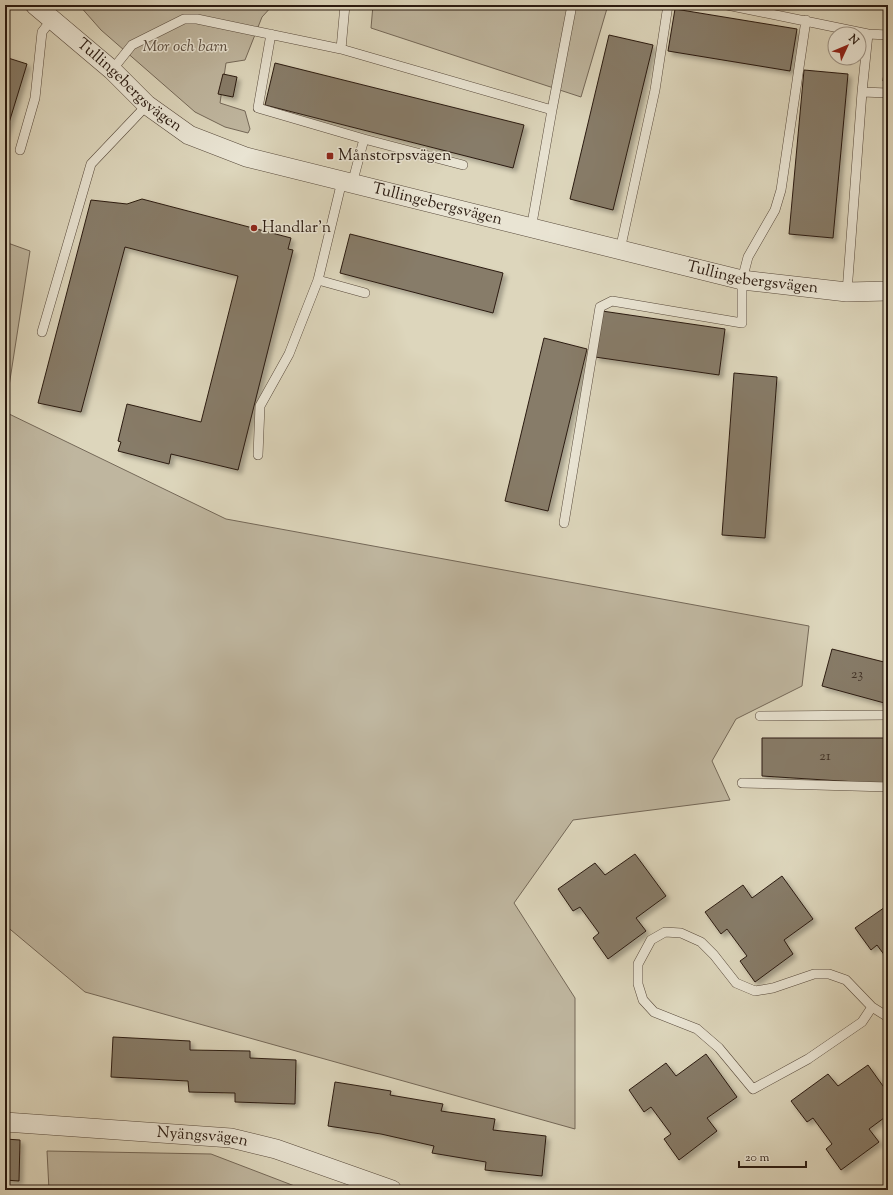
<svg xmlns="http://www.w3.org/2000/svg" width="893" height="1195" viewBox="0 0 893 1195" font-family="'Sorts Mill Goudy',serif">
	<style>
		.green { fill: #bfb69f; stroke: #746858 }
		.building { fill: #877c69; stroke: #2a1a10; filter: url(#shadow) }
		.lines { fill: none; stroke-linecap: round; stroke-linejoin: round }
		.service-casing { stroke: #57493b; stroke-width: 10 }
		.minor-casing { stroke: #57493b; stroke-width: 20 }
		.service { stroke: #e9e4d3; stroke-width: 9 }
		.minor { stroke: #e9e4d3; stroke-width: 19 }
		.poi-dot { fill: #8f2418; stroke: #e9e4d3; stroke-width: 1.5 }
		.labels { text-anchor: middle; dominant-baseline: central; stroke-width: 3; stroke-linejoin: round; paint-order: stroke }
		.number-label { font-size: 14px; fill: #413226 }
		.park-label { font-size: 16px; font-style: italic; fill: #57493b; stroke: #e9e4d3 }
		.street-label { font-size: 16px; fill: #2a1a10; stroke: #e9e4d3 }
		.poi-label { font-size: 16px; fill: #2a1a10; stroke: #e9e4d3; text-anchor: start }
	</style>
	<defs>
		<filter id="shadow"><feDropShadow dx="3.5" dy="3.5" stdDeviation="2" flood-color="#0004"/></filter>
	</defs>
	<rect width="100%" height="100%" fill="#ddd6bc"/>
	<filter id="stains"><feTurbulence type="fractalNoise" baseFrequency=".005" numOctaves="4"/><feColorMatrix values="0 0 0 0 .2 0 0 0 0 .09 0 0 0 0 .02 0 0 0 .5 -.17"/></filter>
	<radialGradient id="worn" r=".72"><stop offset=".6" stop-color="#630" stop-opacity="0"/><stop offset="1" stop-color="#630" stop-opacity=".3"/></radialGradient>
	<!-- green -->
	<path class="green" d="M79,5H273L262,17L245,60L226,63L220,103L245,111L250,129L248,133L225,127L195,112L101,30Z
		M373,5H608L581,97L371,28Z
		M5,242L30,251L5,412L226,519L809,626L802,686L736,719L712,761L730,800L573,820L514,903L575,998V1129L85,992L5,925Z
		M47,1151L211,1154L305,1190H49Z
		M684,1186L701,1190H620V1187L628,1186Z"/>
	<!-- building -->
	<path class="building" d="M675,9L797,29L790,71L668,51Z
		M609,35L653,45L613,210L570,199Z
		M888,37V81H883Z
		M5,57L27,64L5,136Z
		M275,63L524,125L513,168L265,105Z
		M804,70L848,74L833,238L789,234Z
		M223,74L237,77L233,97L218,94Z
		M142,199L291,238L288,249L293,250L238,470L171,454L169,464L118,451L121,442L118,441L127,404L201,422L238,276L125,247L81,412L38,403L91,200L127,204Z
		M350,234L503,273L493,313L340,273Z
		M602,311L725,329L719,375L595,357Z
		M544,338L587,349L548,511L505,501Z
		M734,373L777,377L765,538L722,535Z
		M832,649L888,663V704L822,686Z
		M762,738H888V784L762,776Z
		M635,854L666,896L636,918L646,931L608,959L593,938L599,933L580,907L573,911L558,889L595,863L605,875Z
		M782,876L813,919L784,940L793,954L755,982L740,961L747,956L727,929L721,934L705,912L743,885L752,898Z
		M888,905V960L877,945L871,950L855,928Z
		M113,1037L190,1041V1050L250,1051V1058L296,1060L295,1104L235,1102V1093L189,1092L188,1081L111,1077Z
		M706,1054L737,1097L707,1118L717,1131L679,1160L664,1139L671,1134L651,1107L644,1112L629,1090L666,1063L676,1076Z
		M868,1065L888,1093V1115L869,1129L879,1142L841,1170L826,1149L832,1144L813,1118L807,1122L791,1101L828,1074L838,1086Z
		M335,1082L391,1091L390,1095L443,1104L441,1111L495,1119L493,1130L546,1136L542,1176L485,1170L486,1162L432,1153L434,1146L381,1134L328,1126Z
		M5,1139L20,1140L19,1181L5,1180Z"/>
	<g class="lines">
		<defs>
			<path id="service" d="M345,5L341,49L552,110L531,229
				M727,5L868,34L862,92
				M271,34L258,108L364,139L463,165
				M868,34L888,35
				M112,70L132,45L184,19H197L341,49
				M552,110L572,5
				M20,150L35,98L42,32L52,19
				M352,184L364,139
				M620,250L655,90L668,5
				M318,280L365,293
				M847,292L862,92L888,93
				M42,332L91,164L147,105
				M258,455L260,406L289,354L318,280L342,181
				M564,523L600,307L612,301L742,323V280L748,257L775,210L781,190L806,20
				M760,716L888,715
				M742,783L888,787
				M872,1007L862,1022L808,1059L753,1089L719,1048L697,1029L654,1012L643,1000L638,984V964L651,940L665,932L681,933L701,942L714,955L736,983L755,991L773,988L814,974H829L846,980L872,1007L888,1017"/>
			<g id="minor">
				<path id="s1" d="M35,5L112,70L147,105L189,135L246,157L742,280L847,292L888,291"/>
				<path id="s2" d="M5,1122L231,1138L276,1149L392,1190"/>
			</g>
		</defs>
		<!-- service casing -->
		<use href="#service" class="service-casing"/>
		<!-- minor casing -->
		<use href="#minor" class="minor-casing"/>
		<!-- service -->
		<use href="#service" class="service"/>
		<!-- minor -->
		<use href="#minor" class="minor"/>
	</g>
	<!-- markers -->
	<g class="poi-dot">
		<rect x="326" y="152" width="8" height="8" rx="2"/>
		<circle cx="254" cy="228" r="4"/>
	</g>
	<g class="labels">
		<!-- number labels -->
		<g class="number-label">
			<text x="857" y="675">23</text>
			<text x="825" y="757">21</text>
		</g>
		<!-- park labels -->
		<g class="park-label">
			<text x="185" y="47">Mor och barn</text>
		</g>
		<!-- street labels -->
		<g class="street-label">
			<text stroke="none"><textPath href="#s1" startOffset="124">Tullingebergsvägen</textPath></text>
			<text stroke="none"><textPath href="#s1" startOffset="460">Tullingebergsvägen</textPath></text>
			<text stroke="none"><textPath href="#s1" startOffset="784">Tullingebergsvägen</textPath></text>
			<text stroke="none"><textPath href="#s2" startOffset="198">Nyängsvägen</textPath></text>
		</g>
		<!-- poi labels -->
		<g class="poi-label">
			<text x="338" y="156">Månstorpsvägen</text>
			<text x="262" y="228">Handlar'n</text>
		</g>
	</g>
	<!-- margin -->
	<rect width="893" height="1195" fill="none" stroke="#ddd6bc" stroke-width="20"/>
	<rect x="6" y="6" width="881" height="1183" fill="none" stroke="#2a1a10" stroke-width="2"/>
	<rect x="10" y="10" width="873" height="1175" fill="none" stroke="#2a1a10"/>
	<!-- north arrow -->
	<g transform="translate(847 46) rotate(46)"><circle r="19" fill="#e9e4d3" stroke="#9d9385"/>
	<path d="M0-3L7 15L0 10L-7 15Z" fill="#8f2418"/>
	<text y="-6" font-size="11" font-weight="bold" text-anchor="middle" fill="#2a1a10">N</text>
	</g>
	<!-- scale -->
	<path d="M739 1161v6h67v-6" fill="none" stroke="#2a1a10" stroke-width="2"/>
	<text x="745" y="1161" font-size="12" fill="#2a1a10" stroke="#e9e4d3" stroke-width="3" paint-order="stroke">20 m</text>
	<rect width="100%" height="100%" filter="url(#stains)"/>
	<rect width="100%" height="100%" fill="url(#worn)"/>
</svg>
